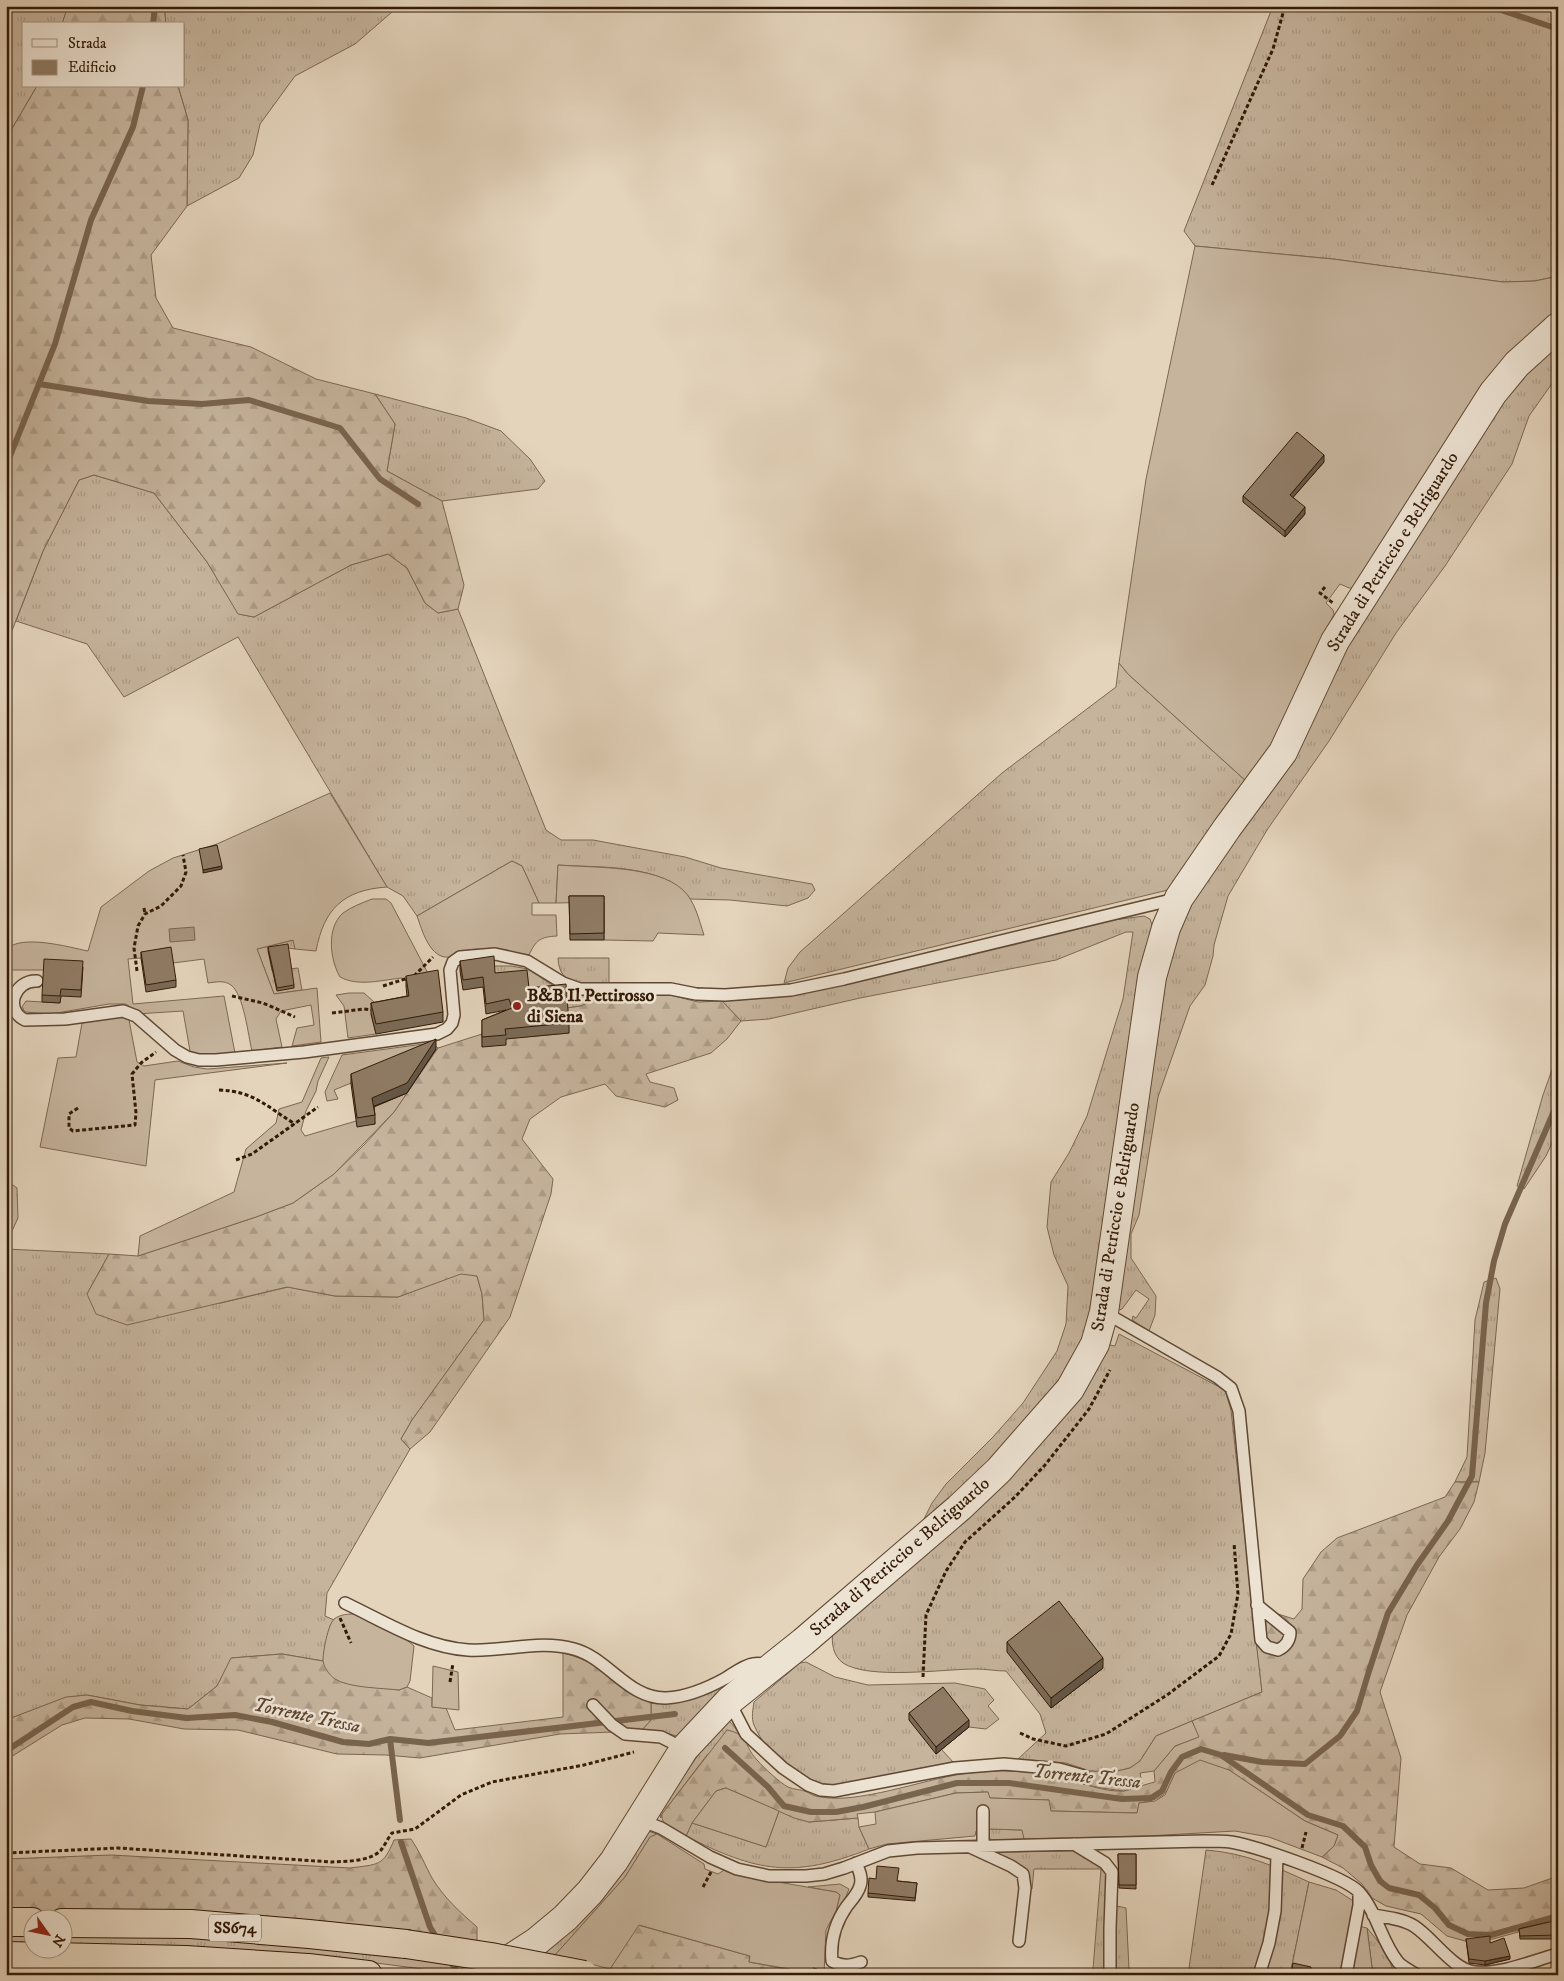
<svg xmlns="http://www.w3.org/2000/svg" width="1564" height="1981" viewBox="0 0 1564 1981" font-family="'IM FELL DW Pica',serif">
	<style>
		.grass { fill: url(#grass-tufts); stroke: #7c6752 }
		.forest { fill: url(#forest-firs); stroke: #7c6752 }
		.garden { fill: #c6b49d; stroke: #7c6752 }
		.water { fill: #a8957e; stroke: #79644e }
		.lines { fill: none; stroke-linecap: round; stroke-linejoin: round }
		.stream { stroke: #79644e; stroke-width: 6 }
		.service-casing { stroke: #5f4834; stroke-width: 14 }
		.tertiary-casing { stroke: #5f4834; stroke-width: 30 }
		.trunk-casing { stroke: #331a06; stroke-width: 30 }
		.path { stroke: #331a06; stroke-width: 3; stroke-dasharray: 4 2.5; stroke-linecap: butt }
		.service { stroke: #ede3d3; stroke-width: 11 }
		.tertiary { stroke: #ede3d3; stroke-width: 28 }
		.trunk { stroke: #e4d4bc; stroke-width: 28 }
		.trunk-bridge-casing { stroke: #331a06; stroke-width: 30; stroke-linecap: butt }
		.trunk-bridge { stroke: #e4d4bc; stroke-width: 28 }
		.wall { fill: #7b6a57; stroke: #331a06 }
		.shaded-wall { fill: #645647; stroke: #331a06 }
		.building { fill: #8f7b65; stroke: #331a06 }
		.poi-dot { fill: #8f2418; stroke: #ede3d3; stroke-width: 2 }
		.labels { text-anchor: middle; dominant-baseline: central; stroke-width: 5; stroke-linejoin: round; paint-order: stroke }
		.shield { fill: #ede3d3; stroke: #6b5644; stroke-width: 1 }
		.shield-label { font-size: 16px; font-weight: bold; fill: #331a06 }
		.street-label { font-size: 18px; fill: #331a06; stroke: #ede3d3 }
		.poi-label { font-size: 18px; font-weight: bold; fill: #331a06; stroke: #ede3d3; text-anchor: start }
		.water-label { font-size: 19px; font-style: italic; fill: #5c4530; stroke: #ede3d3 }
	</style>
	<defs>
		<pattern id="grass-tufts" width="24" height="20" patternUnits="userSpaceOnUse" patternTransform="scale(1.25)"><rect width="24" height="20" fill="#c6b49d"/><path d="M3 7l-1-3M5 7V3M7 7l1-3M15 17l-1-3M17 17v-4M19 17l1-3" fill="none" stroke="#ab9a86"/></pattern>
		<pattern id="forest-firs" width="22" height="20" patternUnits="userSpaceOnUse" patternTransform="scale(1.25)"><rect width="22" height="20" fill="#c6b49d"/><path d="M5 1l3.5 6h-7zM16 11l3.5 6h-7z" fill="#ab9a86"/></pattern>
	</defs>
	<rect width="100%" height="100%" fill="#e4d4bc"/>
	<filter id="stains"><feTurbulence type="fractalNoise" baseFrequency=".004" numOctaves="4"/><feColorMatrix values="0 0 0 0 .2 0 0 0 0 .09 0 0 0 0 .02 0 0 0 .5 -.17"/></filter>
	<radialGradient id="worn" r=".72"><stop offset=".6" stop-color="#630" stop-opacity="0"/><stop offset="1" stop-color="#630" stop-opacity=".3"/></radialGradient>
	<!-- grass -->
	<path class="grass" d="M6,6H68L62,24H24V86H37L6,139Z
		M164,6H399L355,44L295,76L260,124L253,155L239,178L187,206L188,120L178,86H184V24H166Z
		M1273,6H1558V276L1535,281L1503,282L1333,259L1195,246L1184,231Z
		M1558,342V375L1529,416L1512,464L1445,566L1396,633L1329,741L1267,830L1228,896L1214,945L1213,956L1205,985L1190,1006L1158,1097L1139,1215L1131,1234V1258L1156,1296L1155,1315L1149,1331L1132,1320L1133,1316L1136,1318L1149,1299L1136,1290L1122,1309L1119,1310L1116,1308L1164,976L1175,934L1193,894L1302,735L1366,611L1502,399Z
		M375,394L466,418L501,431L530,459L545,481L538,489L442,501L387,471L395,424Z
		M94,475L154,493L207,562L239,614L254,617L351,565L388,554L407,568L425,603L438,613L458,609L546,830L561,840H593L685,857L721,868L812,884L815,890L808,898L787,906L730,900L690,899C664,863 599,868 558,865L556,903H539L522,866L512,861L417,916L403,896L387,887L238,637L124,697L87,644L16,621L43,551L79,480Z
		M1119,663L1128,674L1246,781L1168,890L784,983L788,968L800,952L1002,773L1116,687Z
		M1144,916L1150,919L1152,925L1141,973L1092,1312L1077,1360L992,1464L922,1523L932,1503L946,1484L993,1437L1023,1403L1057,1351L1066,1324L1068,1286L1054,1255L1047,1227L1051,1182L1069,1153L1087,1116L1123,999L1133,932H1126L1056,960L860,998L769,1019L741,1021L722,1001L791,996L1106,921Z
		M294,940L295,949L288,948L268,951L272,971L298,968L302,990L274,994L257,949Z
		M558,958H609V985C586,985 559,988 558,958Z
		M494,966H511L528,969L555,987L574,994L600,997L581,1006L567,1008L495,983Z
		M1558,1053V1130L1546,1156L1524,1189L1517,1186L1543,1095Z
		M6,1249L109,1254L87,1294L221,1303L288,1287L335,1296L398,1297L461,1273L477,1276L482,1294L484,1320L412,1420L401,1439L410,1449L327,1593L325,1616L334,1620L330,1626L323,1661L282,1654L232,1658L217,1686L188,1709L140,1705L87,1695L66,1698L6,1720Z
		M1496,1278L1500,1289L1485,1453L1479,1482H1455L1467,1457L1475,1320L1484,1282Z
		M1113,1332L1110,1345L1115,1346L1119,1334L1225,1390L1231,1410L1262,1692L1156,1736L1140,1761L1130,1768L1113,1772L1090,1771L1066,1763L1018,1759L1046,1733L1040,1714L1006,1671C996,1671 986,1669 976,1669C943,1669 869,1680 843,1663C833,1656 831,1642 833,1632Z
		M806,1662L835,1677L868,1685L955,1683L985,1689L994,1700L988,1706L999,1719L986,1729L969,1727L943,1694L941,1749L954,1763L834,1786C801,1781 767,1756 754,1725C751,1718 753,1709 754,1702L800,1663Z
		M745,1669L683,1738L663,1732L641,1731L651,1720V1703C688,1707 715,1688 745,1669Z
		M725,1716L742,1736L707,1755L662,1814L661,1818L659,1812Z
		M779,1811L809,1822L858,1818L859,1827L869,1849C793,1879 757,1872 686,1836L692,1823L766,1847Z
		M989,1829L1023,1830L1024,1839L992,1840L989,1838Z
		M648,1831L657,1834L650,1837L625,1877L555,1955L542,1952Z
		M1206,1850C1245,1853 1274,1866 1309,1882L1290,1975H1188Z
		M1073,1851L1101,1868L1102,1855L1115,1866L1117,1906L1126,1908L1129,1969L1168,1975H1096L1093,1969L1101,1869H1034L1032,1889H1030L1027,1871L994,1855V1852Z
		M840,1884L849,1889L845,1899L836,1911L840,1895L836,1892L808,1887Z
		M1367,1928C1378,1941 1391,1957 1394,1975H1373Z
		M63,1934L157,1935L254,1940L469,1965L453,1973L353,1960L63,1947Z
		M6,1935H32V1947H6Z
		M6,1969H93L225,1975H6Z"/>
	<!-- forest -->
	<path class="forest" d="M68,6H164L166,24H62Z
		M37,86H178L188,120L187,206L151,255L156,298L173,328L251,347L316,379L375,394L395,424L387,471L442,501L464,585L458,609L438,613L425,603L407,568L388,554L351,565L254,617L238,614L207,562L154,493L94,475L79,480L43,551L6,646V139Z
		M670,995L698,1002L722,1001L741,1021L727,1039L711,1053L646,1074L650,1082L674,1088L678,1100L665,1107L616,1096L605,1084L561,1097L530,1119L522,1139L553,1179L551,1194L510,1317L430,1432L410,1449L401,1439L412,1420L484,1320L482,1294L477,1276L461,1274L398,1297L335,1296L287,1287L127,1325L96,1314L87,1294L109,1254L138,1256L256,1217L293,1203L334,1174L364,1145L394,1112L438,1048L482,1034V1047L503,1019L525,1037L569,1033L567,1008L581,1006L600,997Z
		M6,1180L17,1188L18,1218L6,1244Z
		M1455,1482H1479L1474,1502L1460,1529L1439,1557L1407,1615L1380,1692L1401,1758L1394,1847L1420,1864L1451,1868L1488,1890L1524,1888L1558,1876V1921L1493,1939L1465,1941L1447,1936L1421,1914L1386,1906L1372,1898L1362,1884L1343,1868L1322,1857L1334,1846L1338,1835L1305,1821L1229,1770L1175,1773C1167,1795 1163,1799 1139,1803L1138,1813L1050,1811L1049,1800L989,1798L988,1792L956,1793L875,1812L857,1814L858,1818L809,1822L794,1818L726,1788L716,1791L692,1823L686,1836C677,1831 660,1826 662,1814L727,1730C750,1735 743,1745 757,1760C763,1767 780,1783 788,1787C794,1790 801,1789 807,1792C811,1794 816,1797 821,1797C858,1804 922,1780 962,1774C995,1769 1031,1770 1064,1778C1083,1783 1103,1792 1123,1791C1132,1790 1145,1784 1155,1782L1154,1771L1175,1746L1198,1737L1192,1721L1262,1692L1252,1606L1294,1619L1302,1609L1303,1579L1321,1552L1337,1538L1445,1497Z
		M563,1653C594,1661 599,1670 624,1688C632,1694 642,1698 651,1703V1720L641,1731L560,1734L420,1758L386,1755L337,1754L238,1730L184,1729L129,1719L85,1718L62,1725L6,1760V1720L66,1697L87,1695L140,1705L188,1709L217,1686L231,1658L282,1654L323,1661L328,1671L345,1683L399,1690L407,1687L432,1698V1707L446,1708L455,1730L563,1717Z
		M411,1839C420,1852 425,1865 432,1878C444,1898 460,1912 477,1927V1942L181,1913L6,1911V1859L111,1855L350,1868C378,1864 383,1867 394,1840Z
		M638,1925L750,1956L749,1962L818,1975H634L610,1969Z"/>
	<!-- garden -->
	<path class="garden" d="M1195,246L1333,259L1503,282L1535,281L1558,276V316L1353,588H1349L1340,584L1326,603L1333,610L1334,614L1269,750L1246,781L1128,674L1119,663L1146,479Z
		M330,793L387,887C343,890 324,909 316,951L295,949L293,940L257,949L274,994L317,988L321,1042L292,1046L297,1028L314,1025L311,1005L281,1011L276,1019L282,1047L252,1051C248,1035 244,995 231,985C224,980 216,982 208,983L204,959L173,963L141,958L128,959L133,1004L224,996L235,1053L201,1056L190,1051L183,1011L136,1014L133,1009L126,1004H109L51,1014L25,1012L22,1007L26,1001L60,1003L61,996L44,970H6V949C23,934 68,947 88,951L101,907L149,871L173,858L217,844Z
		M512,861L522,866L539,903H532V915H556L557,936C540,937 536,940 529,955C509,952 488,947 468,950C461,951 456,956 450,957C430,960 422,930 417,916Z
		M558,865C594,868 656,865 683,890C695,901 699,920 704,935L658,933L653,941L604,940V902L556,903Z
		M372,899H386L391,903L432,981L412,985L402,978C381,980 359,987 340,977C330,960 326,928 343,913C351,907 362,903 372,899Z
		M349,993H364L384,1011L371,1014L376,1034L348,1038L344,1006L336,995Z
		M117,1016L129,1020L137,1062L144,1066L178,1061L194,1067L207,1069L287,1063L155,1080L146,1166L40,1147L58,1058L76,1057L82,1023Z
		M431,1043L438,1048L426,1064L422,1054L334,1090L338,1099L327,1101L325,1092L342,1055Z
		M329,1057L318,1081L316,1091L306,1111L301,1130L305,1136L356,1121L375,1124L373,1111L375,1106L407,1093L394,1112L334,1174L293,1203L256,1217L138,1256L140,1236L234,1192L246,1149L276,1123L279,1109L302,1102L321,1058Z
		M356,1614L408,1641L414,1646L410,1681L407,1687L399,1690C382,1688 349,1688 335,1679C329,1675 323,1666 323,1660C323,1651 328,1625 334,1619C341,1614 348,1614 356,1614Z
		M433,1666L458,1672L459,1710L432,1707Z
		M1192,1721L1199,1737L1175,1746L1154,1771L1140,1773L1142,1784L1124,1791L1101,1788L1083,1784L1090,1771L1113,1772L1130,1768L1140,1761L1156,1736Z
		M1200,1760L1229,1770L1305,1821L1338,1835L1334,1846L1322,1857L1269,1837L1235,1831L1147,1836L1024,1839L1022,1830L989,1829L976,1831L975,1836L887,1844L869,1849L859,1827L876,1824L875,1812L956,1793L988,1792L990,1798L1049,1800L1051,1811L1137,1813L1139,1803L1155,1801L1165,1795L1175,1773Z
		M726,1788L779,1811L766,1847L692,1823L716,1791Z
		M657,1834L704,1864L705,1869L718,1874L724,1870L737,1875L836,1892L840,1895L836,1911L826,1930L824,1975L749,1962L750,1956L639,1925L610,1969L555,1955L625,1877L650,1837Z
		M1309,1882L1336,1890L1355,1902L1350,1924L1367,1928L1373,1975H1290Z"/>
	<!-- water -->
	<path class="water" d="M194,927L195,940L170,942L169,929Z"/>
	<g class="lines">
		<!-- stream -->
		<path class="stream" d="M1489,6L1558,29
			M153,24L155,6
			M39,384L148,401L202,404L249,400L340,428L380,479L418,504
			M6,466L55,344L91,220L133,127L143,86
			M390,1739L400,1820
			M725,1748L768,1787L784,1806L811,1812H836L863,1807L957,1783H1009L1122,1799L1151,1798L1162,1791L1171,1772L1182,1757L1201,1749L1221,1755L1308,1815L1343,1826L1365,1847L1371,1865L1380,1881L1389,1888L1419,1895L1435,1908L1449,1925L1468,1934L1491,1935L1558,1916
			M6,1751L73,1707L91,1702L132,1711L187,1718L235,1715L272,1722L343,1742L369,1744L390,1739L428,1743L675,1714
			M1224,1755L1262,1762L1305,1764L1340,1736L1357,1711L1369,1671L1388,1613L1417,1565L1448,1521L1472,1476L1486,1303L1494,1261L1505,1224L1558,1102
			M401,1842L430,1927L439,1942
			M449,1959L459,1975"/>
		<defs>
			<path id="service" d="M37,981C14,980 4,1010 25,1020L65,1019L123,1011L136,1016L175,1050L187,1057L199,1060H216L304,1052L437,1034L447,1029L452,1023L454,1015L450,970L453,962L460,957L495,954L527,961L563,983L580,989H671L696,994L725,995L791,990L844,979L1175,899
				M1104,1312L1217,1377L1231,1388L1239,1411L1261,1640L1267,1647L1278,1650C1286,1646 1290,1641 1290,1632L1257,1605
				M345,1603C385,1622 424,1647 468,1650C504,1652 539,1639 574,1649C608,1658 628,1699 666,1698C687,1697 708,1688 726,1678C734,1673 745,1665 753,1664C758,1663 764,1664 768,1665
				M729,1701L746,1734L783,1768L808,1785L821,1790L834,1791L955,1768L1004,1764L1059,1769L1084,1776
				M593,1705L612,1725L625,1734L661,1737L671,1742
				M983,1811V1846
				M640,1820L661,1828L710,1857L737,1869L769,1876H806L824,1874L844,1868L888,1851L917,1848L1204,1841C1213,1841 1223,1841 1231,1842C1255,1846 1344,1876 1359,1892C1377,1912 1381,1941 1398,1962C1402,1967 1411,1971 1417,1975
				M1074,1844L1105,1863L1112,1872L1110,1928V1975
				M970,1847L1011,1866L1023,1874L1025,1888L1019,1941
				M856,1863C859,1870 863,1878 860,1886C858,1893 852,1900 847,1906C835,1923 830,1940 832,1961C842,1967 850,1966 861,1962
				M1373,1915C1386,1917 1403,1919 1414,1926C1433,1938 1453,1970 1475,1972C1502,1974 1530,1962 1554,1955
				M1259,1975L1269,1943L1275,1911L1277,1856
				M1346,1975L1359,1905V1892"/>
			<path id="tertiary" d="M485,1975L536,1942L565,1918L590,1892L614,1861L684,1749L729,1701L803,1642L959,1508L999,1470L1070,1389L1095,1344L1104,1312L1152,977L1166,928L1179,898L1227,828L1283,752L1335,641L1493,393L1517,364L1558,327"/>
			<path id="trunk" d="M6,1922H32
				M62,1923L191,1924L309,1934L406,1944
				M6,1956L186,1960L308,1968L368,1975"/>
		</defs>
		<!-- service casing -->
		<use href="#service" class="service-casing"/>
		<!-- tertiary casing -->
		<use href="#tertiary" class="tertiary-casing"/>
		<!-- trunk casing -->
		<use href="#trunk" class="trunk-casing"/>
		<!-- path -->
		<path class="path" d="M1212,185L1273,49L1285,6
			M1325,587L1320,593L1333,603
			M144,908L145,914
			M137,971L134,948L138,926L145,914L161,906L181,886L186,872L183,855
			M414,976L433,957
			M383,986L408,978
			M232,996L263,1003L295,1017
			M332,1013L364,1009L372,1010
			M219,1090C254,1091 267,1107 295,1124
			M78,1108L69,1114V1128L73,1131L135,1125L136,1113L132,1074L141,1063L156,1052
			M236,1160L252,1154L318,1107
			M340,1618L351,1643
			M923,1677L926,1615L946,1571L965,1542L1015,1497L1045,1465L1089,1409L1110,1370
			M450,1682L453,1663
			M1020,1733L1033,1739L1066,1746L1106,1734L1167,1695L1219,1656L1231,1634L1238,1594L1234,1543
			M1302,1848L1306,1832
			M6,1853L118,1848L332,1862C346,1861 370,1862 381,1850C385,1845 388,1838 392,1833L415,1829L461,1795L492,1782L584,1765L634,1752
			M703,1887L711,1872
			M813,1969L821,1971"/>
		<!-- service -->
		<use href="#service" class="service"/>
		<!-- tertiary -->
		<use href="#tertiary" class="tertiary"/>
		<!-- trunk -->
		<use href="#trunk" class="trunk"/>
		<defs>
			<path id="trunk-bridge" d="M406,1944L491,1957L584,1975"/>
		</defs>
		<!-- trunk-bridge casing -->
		<use href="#trunk-bridge" class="trunk-bridge-casing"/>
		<!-- trunk-bridge -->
		<use href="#trunk-bridge" class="trunk-bridge"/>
	</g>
	<!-- wall -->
	<path class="wall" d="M1324,462L1293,497L1305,514L1285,537L1243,502V496Z
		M569,896H604V940H570Z
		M268,947L294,985V988L277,991L268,950Z
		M141,952L176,980V987L146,992L141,958Z
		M460,961L495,973L529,988L569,1023V1033L506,1039V1045L482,1047V1020L506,1010L486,1014L483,987L463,990L460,971Z
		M83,967L81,997L61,996L60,1003L42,1002V995Z
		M406,976L443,1012V1022L376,1034L371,1014V1003L407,996L406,986Z
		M436,1049L407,1093L374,1107L375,1115V1124L357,1127L351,1084V1074Z
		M1007,1642L1103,1668L1051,1708L1007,1652Z
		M909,1713L969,1727L936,1754L909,1720Z
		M1118,1854H1136V1889L1119,1888Z
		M898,1881L917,1883L915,1901L868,1897V1893Z
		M1558,1920V1939H1520L1519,1929Z
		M1466,1939L1490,1943L1510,1959L1485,1965L1469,1963Z"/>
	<!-- shaded-wall -->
	<path class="shaded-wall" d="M1324,455V462L1290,501V495Z
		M1305,507V514L1285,537V531Z
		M222,866V869L203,873V870Z
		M436,1039V1049L407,1093L372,1107V1098Z
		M1103,1658V1668L1051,1708V1698Z
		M969,1720V1727L936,1754V1747Z
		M1510,1956V1959L1485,1965V1961Z"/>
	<!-- building -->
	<path class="building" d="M1297,432L1324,455L1290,495L1305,507L1285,531L1243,496Z
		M217,845L222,866L203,870L199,849Z
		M569,896H604V933L570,934Z
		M288,944L294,985L277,988L268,947Z
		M171,947L176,980L146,985L141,952Z
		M494,956L495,973L527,970L529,988L566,984L569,1023L505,1029L506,1035L482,1037V1020L512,1008L509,999L486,1004L483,977L463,980L460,961Z
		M44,959L83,961L81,990L61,989L60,996L42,995Z
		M438,970L443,1012L376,1024L371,1003L409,996L406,976Z
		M436,1039L407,1083L372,1098L375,1115L357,1118L351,1074Z
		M1059,1601L1103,1658L1051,1698L1007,1642Z
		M943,1687L969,1720L936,1747L909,1713Z
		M1118,1854H1136V1885H1119Z
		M877,1866L899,1868L897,1881L917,1883L915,1898L868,1893L869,1878L876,1879Z
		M1558,1920V1935L1520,1936L1519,1929Z
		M1490,1936V1943L1504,1938L1510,1956L1485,1961L1469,1959L1466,1939Z
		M1293,1963L1311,1967L1310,1973L1319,1975H1291Z"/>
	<!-- markers -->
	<circle class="poi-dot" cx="517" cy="1006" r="5"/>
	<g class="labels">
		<!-- shield labels -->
		<rect class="shield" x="209" y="1914.5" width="52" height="27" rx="4"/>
		<g class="shield-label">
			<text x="235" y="1928">SS674</text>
		</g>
		<!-- street labels -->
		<g class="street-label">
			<text transform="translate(1393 552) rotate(-58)">Strada di Petriccio e Belriguardo</text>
			<text transform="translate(1116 1217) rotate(-81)">Strada di Petriccio e Belriguardo</text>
			<text transform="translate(900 1557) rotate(-41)">Strada di Petriccio e Belriguardo</text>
		</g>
		<!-- poi labels -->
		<g class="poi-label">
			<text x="527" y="996">B&amp;B Il Pettirosso<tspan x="527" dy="21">di Siena</tspan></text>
		</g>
		<!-- water labels -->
		<g class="water-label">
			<text transform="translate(307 1716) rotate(12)">Torrente Tressa</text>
			<text transform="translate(1087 1777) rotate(6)">Torrente Tressa</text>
		</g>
	</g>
	<!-- margin -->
	<rect width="1564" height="1981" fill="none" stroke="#e4d4bc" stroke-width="25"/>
	<rect x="8" y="8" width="1549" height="1966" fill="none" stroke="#331a06" stroke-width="2.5"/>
	<rect x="12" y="12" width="1539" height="1956" fill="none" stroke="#331a06"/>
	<!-- legend -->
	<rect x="22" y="22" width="162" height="65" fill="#ede3d3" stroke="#a39381"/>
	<rect x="32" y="39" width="25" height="8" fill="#ede3d3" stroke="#a39381"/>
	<text x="68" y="48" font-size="15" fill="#331a06">Strada</text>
	<rect x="32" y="60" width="25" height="15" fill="#8f7b65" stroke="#a39381"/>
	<text x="68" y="72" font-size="15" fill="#331a06">Edificio</text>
	<!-- north arrow -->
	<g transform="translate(48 1934) rotate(123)"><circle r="24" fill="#ede3d3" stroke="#a39381"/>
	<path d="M0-4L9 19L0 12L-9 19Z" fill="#8f2418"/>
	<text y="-8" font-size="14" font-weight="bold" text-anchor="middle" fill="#331a06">N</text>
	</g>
	<rect width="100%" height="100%" filter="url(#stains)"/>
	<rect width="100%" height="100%" fill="url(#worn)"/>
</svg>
